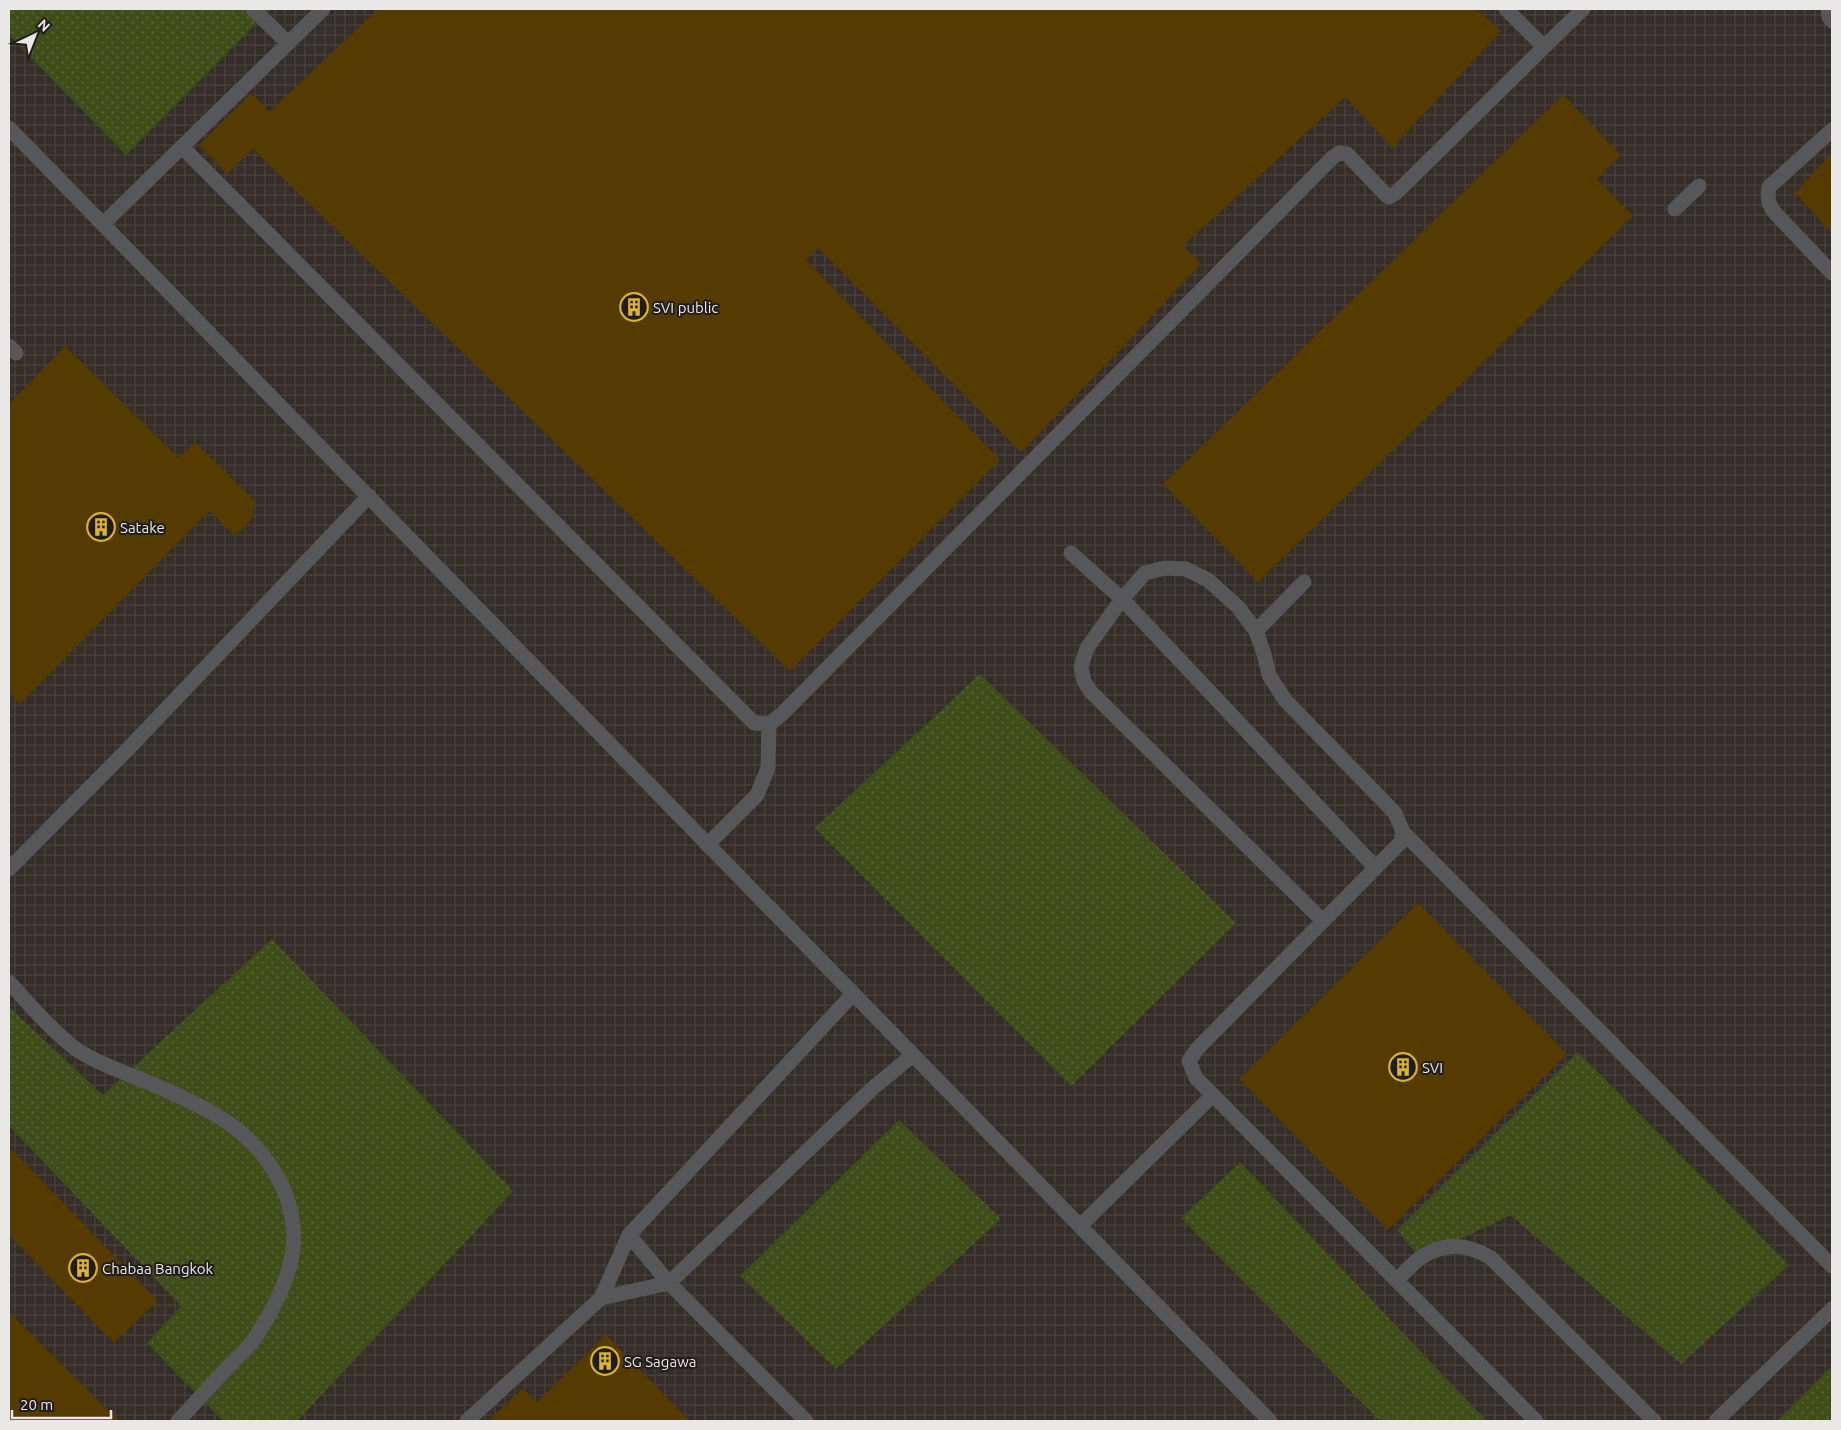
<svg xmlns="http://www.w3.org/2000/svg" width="1841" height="1430" viewBox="0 0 1841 1430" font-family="Ubuntu,sans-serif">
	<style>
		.industrial { fill: url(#industrial-grid) }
		.grass { fill: url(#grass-dots) }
		.building { fill: #563b00 }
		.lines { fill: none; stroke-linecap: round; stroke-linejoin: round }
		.service { stroke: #575759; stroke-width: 15 }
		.minor { stroke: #575759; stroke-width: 15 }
		.labels { text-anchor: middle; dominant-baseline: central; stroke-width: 4; stroke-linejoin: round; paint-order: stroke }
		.poi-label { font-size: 15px; fill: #eae8e7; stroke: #201d1b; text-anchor: start }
	</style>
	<defs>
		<pattern id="industrial-grid" width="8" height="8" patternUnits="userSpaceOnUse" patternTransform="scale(1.25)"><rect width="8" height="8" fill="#352d28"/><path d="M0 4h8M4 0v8" fill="none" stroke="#49413d"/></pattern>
		<pattern id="grass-dots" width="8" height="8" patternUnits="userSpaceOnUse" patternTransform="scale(1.25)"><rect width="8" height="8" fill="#3f4d18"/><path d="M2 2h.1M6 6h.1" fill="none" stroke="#5b673a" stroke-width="1.8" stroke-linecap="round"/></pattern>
	</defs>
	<rect width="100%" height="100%" fill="#292625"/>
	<!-- industrial -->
	<path class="industrial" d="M9,9H1832V1421H9Z"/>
	<!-- grass -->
	<path class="grass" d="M9,9H271L126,155L9,35Z
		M980,674L1236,923L1071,1086L815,828Z
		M272,939L513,1191L297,1421H223L147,1343L181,1306L9,1126V1007L103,1095Z
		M1578,1052L1789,1265L1681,1364L1511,1215L1420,1258L1397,1230Z
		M899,1120L1001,1219L836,1369L740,1276Z
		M1240,1162L1487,1421H1380L1181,1218Z
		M1832,1366V1421H1777Z"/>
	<!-- building -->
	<path class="building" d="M378,9H1477L1501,31L1392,148L1345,97L1183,246L1201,264L1120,350L1021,452L818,248L806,260L1000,460L790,671L253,149L227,174L199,145L252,93L269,112Z
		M1563,95L1621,155L1597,179L1633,216L1258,582L1163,484Z
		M1832,153V233L1795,193Z
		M65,346L179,458L195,442L255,501L252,519L235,536L209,511L20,704L9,692V404Z
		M1418,903L1567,1054L1388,1230L1239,1079Z
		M11,1149L158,1301L114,1343L9,1235V1151Z
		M9,1312L119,1421H9Z
		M606,1335L690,1421H488L523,1388L537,1402Z"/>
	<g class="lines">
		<!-- service -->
		<path class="service" d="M253,9L288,43
			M1828,9L1829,17L1832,21
			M1544,47L1583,9
			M1832,130L1769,187C1767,198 1768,204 1775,213L1832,273
			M182,147L754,723L769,724L782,714L1333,157L1339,153L1347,154L1386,195L1389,197L1396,193L1544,47L1506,9
			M1675,209L1699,186
			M103,224L323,9
			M9,346L16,353
			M1071,553L1122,599L1375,867
			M1256,631L1304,582
			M1403,832L1832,1266
			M707,845L757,795L768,768L769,724
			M9,869L127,750L369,496
			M1322,920L1091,692L1084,681L1081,667L1087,648L1122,599L1145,573L1165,568L1186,569L1208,580L1238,607L1256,631L1264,654L1269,675L1285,700L1395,813L1403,832L1401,842L1197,1049L1189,1061L1196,1078L1536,1421
			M9,982C30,1005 51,1030 76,1049C91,1060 113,1068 130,1075C160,1087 188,1099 216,1115C263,1143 298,1192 293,1248C290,1280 272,1312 255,1338C248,1348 238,1357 229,1366C212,1384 195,1403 178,1421
			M1080,1226L1213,1095
			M629,1235L669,1283L806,1421
			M1397,1280C1404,1273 1412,1264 1420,1258C1446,1242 1466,1243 1491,1258L1654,1421
			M601,1298L669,1283L874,1087L913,1055
			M467,1421L601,1298L629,1235L853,994
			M1716,1421L1832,1309"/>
		<!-- minor -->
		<path class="minor" d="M9,128L1270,1421"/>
	</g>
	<!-- icons -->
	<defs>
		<symbol id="building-ring" viewBox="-11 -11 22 22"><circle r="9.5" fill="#201d1b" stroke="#dab333" stroke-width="1.5"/><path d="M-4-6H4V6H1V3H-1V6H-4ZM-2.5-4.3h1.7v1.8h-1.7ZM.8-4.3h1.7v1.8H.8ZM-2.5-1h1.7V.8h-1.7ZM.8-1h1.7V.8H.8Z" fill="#dab333"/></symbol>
	</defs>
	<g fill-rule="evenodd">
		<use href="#building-ring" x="618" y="291" width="32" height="32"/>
		<use href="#building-ring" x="85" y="511" width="32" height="32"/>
		<use href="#building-ring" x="1387" y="1051" width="32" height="32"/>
		<use href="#building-ring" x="67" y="1252" width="32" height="32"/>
		<use href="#building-ring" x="589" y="1345" width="32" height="32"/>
	</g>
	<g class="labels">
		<!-- poi labels -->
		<g class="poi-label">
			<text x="653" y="307">SVI public</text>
			<text x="120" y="527">Satake</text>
			<text x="1422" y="1067">SVI</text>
			<text x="102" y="1268">Chabaa Bangkok</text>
			<text x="624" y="1361">SG Sagawa</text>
		</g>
	</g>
	<!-- border -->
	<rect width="1841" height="1430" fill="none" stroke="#eae8e7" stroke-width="20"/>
	<!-- north arrow -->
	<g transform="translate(35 35) rotate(43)" stroke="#201d1b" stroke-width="4" paint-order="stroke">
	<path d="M0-4L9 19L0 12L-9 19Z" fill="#eae8e7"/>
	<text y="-8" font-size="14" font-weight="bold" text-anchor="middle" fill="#eae8e7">N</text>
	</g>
	<!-- scale -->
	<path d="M12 1410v8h99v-8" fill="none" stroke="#eae8e7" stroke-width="2.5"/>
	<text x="20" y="1410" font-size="15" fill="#eae8e7" stroke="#201d1b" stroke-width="4" paint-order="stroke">20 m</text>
</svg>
